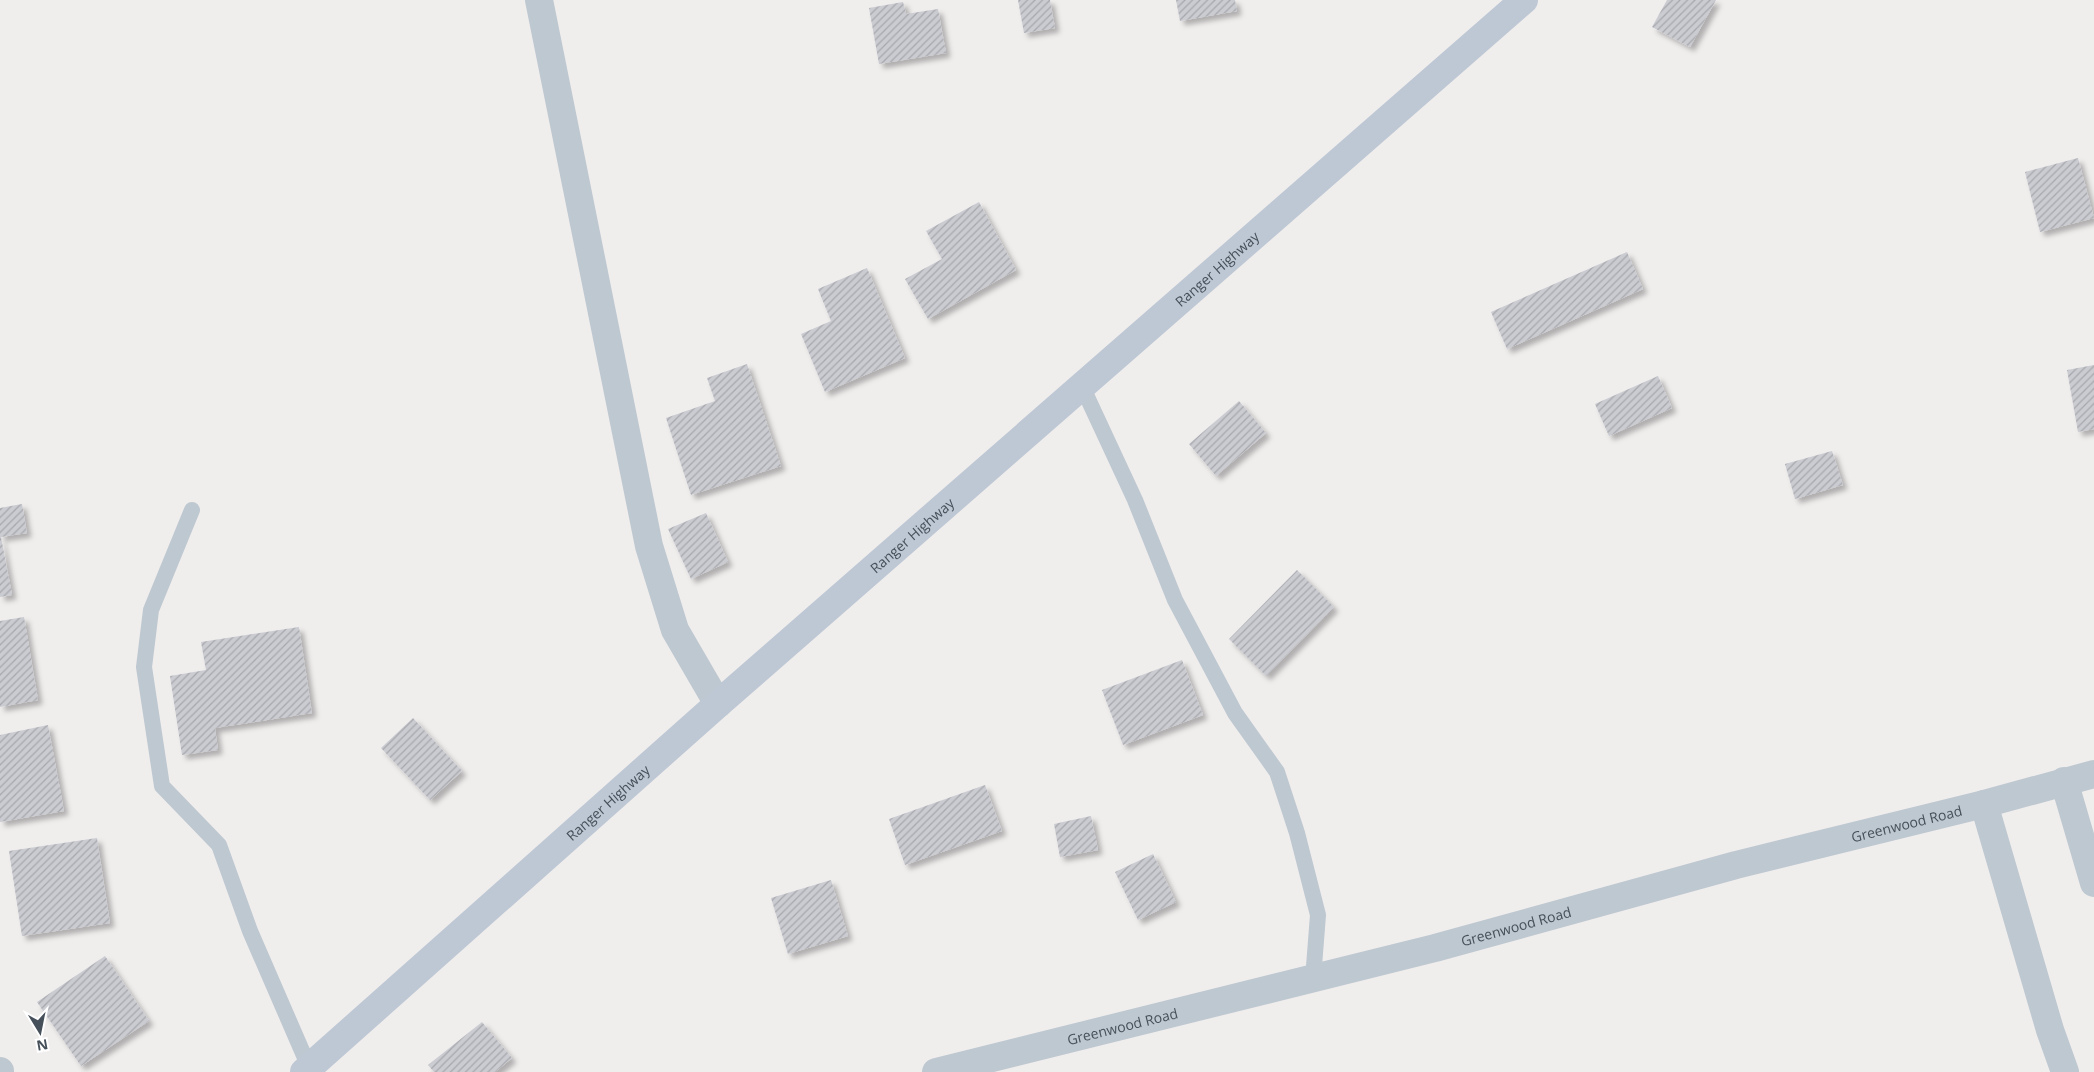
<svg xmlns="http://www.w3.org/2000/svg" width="2094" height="1072" viewBox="0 0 2094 1072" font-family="'Open Sans',sans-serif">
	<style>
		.building { fill: url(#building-hatch); filter: url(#shadow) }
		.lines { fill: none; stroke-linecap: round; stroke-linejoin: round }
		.service { stroke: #bec8d0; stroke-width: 16 }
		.minor { stroke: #bec8d0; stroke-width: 28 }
		.tertiary { stroke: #bec8d0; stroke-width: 28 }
		.secondary { stroke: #bec8d4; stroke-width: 28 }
		.labels { text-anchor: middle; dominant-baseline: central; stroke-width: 5; stroke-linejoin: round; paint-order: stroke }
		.street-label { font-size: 14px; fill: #46505a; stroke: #fff }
	</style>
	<defs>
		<pattern id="building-hatch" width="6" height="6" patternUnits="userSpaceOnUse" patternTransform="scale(1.25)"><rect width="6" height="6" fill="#caccd2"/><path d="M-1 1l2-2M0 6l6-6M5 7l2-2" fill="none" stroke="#a6a8ad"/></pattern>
		<filter id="shadow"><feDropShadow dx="4.5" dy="4.5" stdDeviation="2.5" flood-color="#0004"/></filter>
	</defs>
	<rect width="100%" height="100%" fill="#f0eded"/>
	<!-- building -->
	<path class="building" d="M1018,0H1050L1055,28L1024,33Z
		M1176,0H1235L1237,11L1180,21Z
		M1667,0H1716L1690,47L1652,27Z
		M903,2L906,14L938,9L946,53L879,64L869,8Z
		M2078,158L2094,218L2040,232L2025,172Z
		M979,202L1016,270L928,319L905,279L942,259L926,231Z
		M1627,252L1643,289L1507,349L1491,312Z
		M867,268L905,358L825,392L801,334L831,321L818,289Z
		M747,364L781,466L691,495L666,418L715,401L707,378Z
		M2094,365V429L2078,432L2067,370Z
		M1658,376L1672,408L1609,436L1595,404Z
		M1239,401L1266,433L1216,476L1189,444Z
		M1832,451L1843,485L1795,499L1785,464Z
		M22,504L27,533L1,537L12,595L0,597V508Z
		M706,513L728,562L691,579L668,529Z
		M1297,570L1334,607L1266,676L1229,639Z
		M24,617L38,700L0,707V621Z
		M299,627L312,713L215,728L218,750L182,755L170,676L206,670L201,642Z
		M1182,660L1203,715L1123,745L1102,690Z
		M413,718L462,771L430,800L381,748Z
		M48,725L64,811L0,822V735Z
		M985,785L1002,831L905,865L889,819Z
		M1091,816L1098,850L1060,857L1054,824Z
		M97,838L110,923L22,936L9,851Z
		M1153,854L1176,902L1138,920L1115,872Z
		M831,880L848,936L788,954L771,898Z
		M105,956L149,1021L81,1066L37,1002Z
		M482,1022L512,1058L495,1072H434L428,1065Z"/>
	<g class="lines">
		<!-- service -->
		<path class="service" d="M1082,386L1135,500L1175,600L1235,713L1277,772L1297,833L1318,915L1313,979
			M192,510L151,610L144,667L162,786L219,845L250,931L309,1067"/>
		<!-- minor -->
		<path class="minor" d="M539,0L649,546L675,630L718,704
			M2064,781L2094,883
			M1984,804L2050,1030L2065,1072
			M0,1071V1072"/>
		<!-- tertiary -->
		<path class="tertiary" id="s1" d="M936,1072L1435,948L1736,865L1984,804L2094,774"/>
		<!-- secondary -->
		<path class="secondary" id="s2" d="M304,1072L718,704L1524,0"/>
	</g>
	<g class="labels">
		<!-- street labels -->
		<g class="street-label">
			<text stroke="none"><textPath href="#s2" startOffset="1216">Ranger Highway</textPath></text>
			<text stroke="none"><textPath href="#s2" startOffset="811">Ranger Highway</textPath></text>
			<text stroke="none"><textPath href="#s2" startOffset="406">Ranger Highway</textPath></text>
			<text stroke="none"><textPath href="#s1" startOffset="1002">Greenwood Road</textPath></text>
			<text stroke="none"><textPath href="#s1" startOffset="598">Greenwood Road</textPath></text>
			<text stroke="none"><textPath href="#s1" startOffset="192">Greenwood Road</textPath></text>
		</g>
	</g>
	<!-- north arrow -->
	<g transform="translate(40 1032) rotate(170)" stroke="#ffffff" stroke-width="4" paint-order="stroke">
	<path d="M0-4L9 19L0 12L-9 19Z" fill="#46505a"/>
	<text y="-8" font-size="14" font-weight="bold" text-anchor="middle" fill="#46505a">N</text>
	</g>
</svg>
